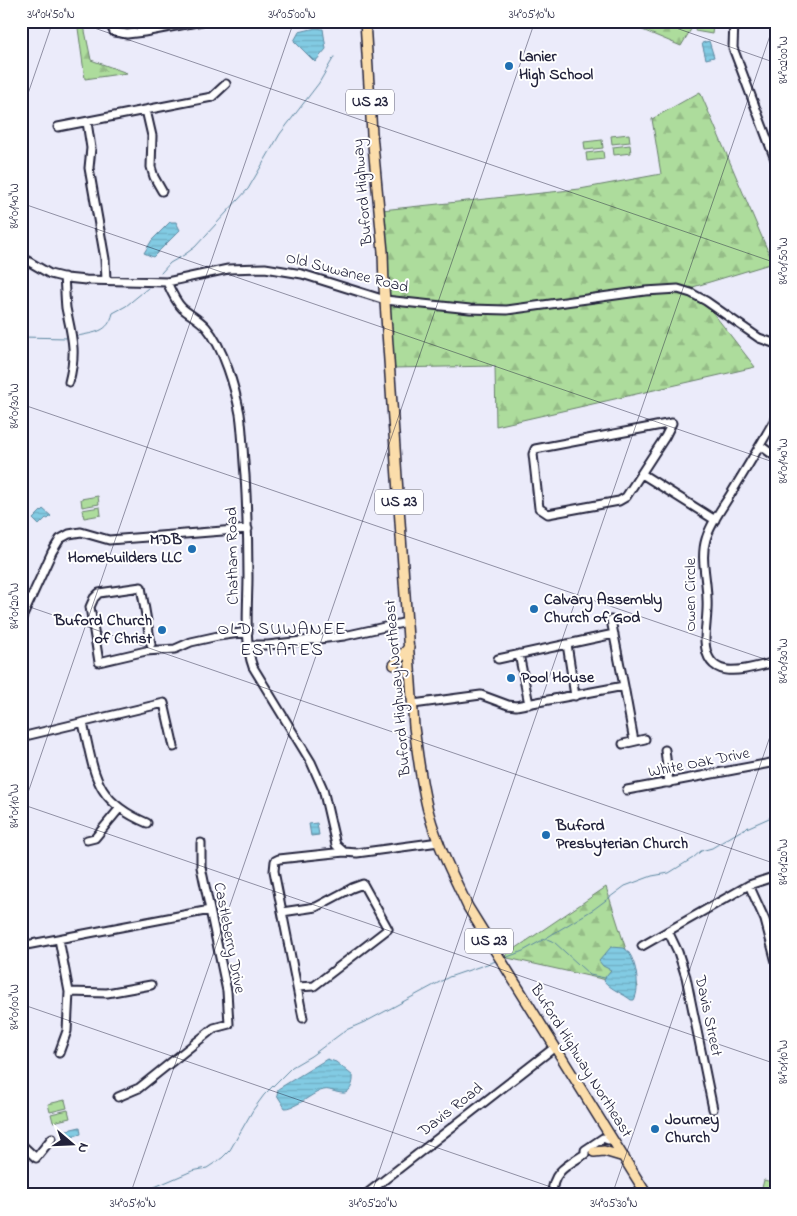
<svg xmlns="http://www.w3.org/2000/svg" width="797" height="1216" viewBox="0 0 797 1216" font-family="'Indie Flower',sans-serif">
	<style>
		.grass { fill: #addc9c; stroke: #687f6c }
		.forest { fill: url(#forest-firs); stroke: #687f6c }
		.water { fill: url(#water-rules); stroke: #5c87a0 }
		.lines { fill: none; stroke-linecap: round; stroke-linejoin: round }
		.stream { stroke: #5c87a0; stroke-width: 1 }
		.minor-casing { stroke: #22223b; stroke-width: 11 }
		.major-casing { stroke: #22223b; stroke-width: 12 }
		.minor { stroke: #fff; stroke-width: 7 }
		.major { stroke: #fbddab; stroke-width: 9 }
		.ticks { fill: none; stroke: #22223b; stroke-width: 1; stroke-opacity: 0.45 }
		.poi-dot { fill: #1f6fb2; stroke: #fff; stroke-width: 2 }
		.labels { text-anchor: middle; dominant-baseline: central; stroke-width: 4; stroke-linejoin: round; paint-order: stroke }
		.shield { fill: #fff; stroke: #646476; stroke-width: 1 }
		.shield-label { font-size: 15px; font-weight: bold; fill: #22223b }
		.poi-label { font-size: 16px; font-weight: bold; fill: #22223b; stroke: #fff; text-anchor: start }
		.street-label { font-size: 16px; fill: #22223b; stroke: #fff }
		.neighbourhood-label { font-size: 18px; letter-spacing: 1px; fill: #22223b; stroke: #fff }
		.neatline { fill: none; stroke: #22223b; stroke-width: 2 }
		.ticks-label { font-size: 12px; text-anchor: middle; fill: #22223b }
	</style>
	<defs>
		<pattern id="forest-firs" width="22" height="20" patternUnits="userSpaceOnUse" patternTransform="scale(1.25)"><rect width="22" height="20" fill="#addc9c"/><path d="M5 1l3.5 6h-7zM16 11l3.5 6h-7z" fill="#95bc87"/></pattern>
		<pattern id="water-rules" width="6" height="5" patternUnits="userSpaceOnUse" patternTransform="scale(1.25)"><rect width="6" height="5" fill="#82cbe3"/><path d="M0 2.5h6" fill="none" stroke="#70aec4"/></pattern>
	</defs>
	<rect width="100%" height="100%" fill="#ebebfa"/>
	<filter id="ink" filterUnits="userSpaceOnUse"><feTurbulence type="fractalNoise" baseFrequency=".02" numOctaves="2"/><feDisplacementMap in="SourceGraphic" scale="10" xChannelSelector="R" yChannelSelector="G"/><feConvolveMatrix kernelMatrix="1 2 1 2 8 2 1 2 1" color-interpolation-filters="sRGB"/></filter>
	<g filter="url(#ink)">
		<!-- grass -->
		<path class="grass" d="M696,23L713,26L712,34L695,31Z
			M629,134L630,142L612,144L611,136Z
			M602,140L603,148L585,150L584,142Z
			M630,145L631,153L614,155L613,147Z
			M603,151L604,159L587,161L586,153Z
			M98,496L99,504L82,507L81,499Z
			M100,507L101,515L84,518L82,510Z
			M65,1100L67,1108L50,1112L48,1104Z
			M68,1110L70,1118L53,1122L51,1114Z
			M764,1180L776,1183V1191L762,1188Z"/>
		<!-- forest -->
		<path class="forest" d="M77,21H83L91,60L127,73L85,79Z
			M621,21H696L681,46Z
			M700,92L773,263L693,287L755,367L496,426L495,366L392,368L382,210L580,189L661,174L652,119Z
			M606,887L638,987L503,957Z"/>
		<!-- water -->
		<path class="water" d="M316,28L323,29L326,49L315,62L294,41L299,32Z
			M709,41L714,57L706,59L702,43Z
			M170,222H176L180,230L153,257L144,253L152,240Z
			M43,509L51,516L48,519L46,518L39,525L33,519Z
			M317,823L319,835L311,836L309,824Z
			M611,947L624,948C636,955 641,988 634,1000H631C624,994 610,989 604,981L606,976L611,970L603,966L599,961Z
			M327,1059L336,1062L353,1076C354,1082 350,1095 342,1093C330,1092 329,1086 316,1093C308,1097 293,1109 285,1108L277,1095L278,1089Z
			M80,1127L81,1134L65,1138L63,1131Z"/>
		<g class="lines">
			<!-- stream -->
			<path class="stream" d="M161,273L170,263L184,255L195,247L248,189L280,134L319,83L334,57
				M78,336C95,332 108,333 113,313L126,306L148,288
				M21,337L67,338
				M547,939L554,942L590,975L605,978
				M505,958L523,951L546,938L594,909L625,886L652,876L669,873L693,858L701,851L712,848L742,830L776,815
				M142,1195L150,1189L192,1171L207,1168L222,1158L230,1150L253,1110L264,1095L292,1067L311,1056L346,1030L369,1020L449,977L496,961"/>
			<defs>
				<path id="minor" d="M111,21L110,24L114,32L127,34L144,32L143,21
					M734,21L733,48L776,162
					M144,32L202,21
					M146,110L152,136L151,167L154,177L162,191
					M87,122L91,148L89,168L105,259L106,280
					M58,127L212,97L226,84
					M21,257L50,274L66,278L86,280L167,282L228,269L265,268L302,274L385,300L470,309L507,310L645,291L678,289L691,293L706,301L759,338L776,344
					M64,277C65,287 65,298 66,308C72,337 77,351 69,382
					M167,282C171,291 175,301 182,308C190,315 199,319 206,327C224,348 235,388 240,414C243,434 243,455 245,475C247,509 248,543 248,577C248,603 244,644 253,667L311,762L323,789L336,845L344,852L357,853L439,842
					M776,417C762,443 747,467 732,492C723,507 711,522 706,539C700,558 707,579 707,599C708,613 705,627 705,641C707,685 748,668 776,662
					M672,423L665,437L626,497L619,501L548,514L539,508L533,454L535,449Z
					M761,446L776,457
					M642,474L715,520
					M21,620L52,552L60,539L69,534L81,532L109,540L248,529
					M151,644L141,587L99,593L94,598L90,607L99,662L146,651L175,649L191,642L218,636L248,632
					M567,644L575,696
					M249,645H268L344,636L407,622
					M519,654L529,704
					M498,659L614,634
					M624,686L634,741
					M413,704L481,695L508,705L516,706L624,686L611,620
					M83,723C95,774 93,800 147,823
					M21,737L164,703L174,747
					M623,744L645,739
					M665,750L669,783
					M627,790L776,762
					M87,840L95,838L119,809
					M749,885L765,920L776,962
					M282,912L316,907L352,888L363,884L388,929L314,986L297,987
					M668,931L678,952L686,977L713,1109
					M21,946L210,910
					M642,946L749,885L776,876
					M69,992L107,993L151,985
					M303,1018L274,871L275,861L279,859L344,852
					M59,1053L67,1031L69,992L59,939
					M118,1097L139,1088L214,1028L229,1024L227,991L201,867V843
					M21,1144L36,1158L52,1138
					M365,1195L555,1047
					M552,1195C552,1171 568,1165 585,1154V1150L603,1138L608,1140"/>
				<path id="major" d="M365,21L372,134L383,252L384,287L414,727C418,756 421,785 429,814C438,847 454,877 468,907L647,1195
					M394,665L409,647
					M594,1152L604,1151L624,1157"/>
			</defs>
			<!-- minor casing -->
			<use href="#minor" class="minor-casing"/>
			<!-- major casing -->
			<use href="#major" class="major-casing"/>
			<!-- minor -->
			<use href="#minor" class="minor"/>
			<!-- major -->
			<use href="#major" class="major"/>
		</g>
	</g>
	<!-- ticks -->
	<path class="ticks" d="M74,21L776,263M656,21L776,63M21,114L53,21M21,203L776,463M21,404L776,663M21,604L776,864M21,804L776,1064M21,813L294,21M21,1004L574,1195M130,1195L535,21M371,1195L775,21M612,1195L776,719"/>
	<!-- markers -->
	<g class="poi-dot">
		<circle cx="509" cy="66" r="5"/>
		<circle cx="192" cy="549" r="5"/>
		<circle cx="534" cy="609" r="5"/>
		<circle cx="162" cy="630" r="5"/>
		<circle cx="511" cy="678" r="5"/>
		<circle cx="546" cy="835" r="5"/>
		<circle cx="655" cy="1129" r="5"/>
	</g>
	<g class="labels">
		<!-- shield labels -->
		<g class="shield">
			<rect x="346" y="89.5" width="48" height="25" rx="4"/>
			<rect x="375" y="489.5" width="48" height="25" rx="4"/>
			<rect x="465" y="928.5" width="48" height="25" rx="4"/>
		</g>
		<g class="shield-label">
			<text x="370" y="102">US 23</text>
			<text x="399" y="502">US 23</text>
			<text x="489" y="941">US 23</text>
		</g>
		<!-- poi labels -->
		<g class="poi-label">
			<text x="519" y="57">Lanier<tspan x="519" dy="18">High School</tspan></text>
			<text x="182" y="540" text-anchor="end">MDB<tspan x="182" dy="18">Homebuilders LLC</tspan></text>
			<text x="544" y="600">Calvary Assembly<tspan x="544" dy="18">Church of God</tspan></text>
			<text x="152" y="621" text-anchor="end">Buford Church<tspan x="152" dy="18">of Christ</tspan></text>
			<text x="521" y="678">Pool House</text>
			<text x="556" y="826">Buford<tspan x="556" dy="18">Presbyterian Church</tspan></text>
			<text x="665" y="1120">Journey<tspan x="665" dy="18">Church</tspan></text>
		</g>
		<!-- street labels -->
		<g class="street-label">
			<text transform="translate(363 192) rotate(-95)">Buford Highway</text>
			<text transform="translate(347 273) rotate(14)">Old Suwanee Road</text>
			<text transform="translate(233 556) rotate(-91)">Chatham Road</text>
			<text transform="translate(691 595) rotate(-90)">Owen Circle</text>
			<text transform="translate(398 688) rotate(-95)">Buford Highway Northeast</text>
			<text transform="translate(699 763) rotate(-11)">White Oak Drive</text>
			<text transform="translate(229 938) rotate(79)">Castleberry Drive</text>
			<text transform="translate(708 1016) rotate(78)">Davis Street</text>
			<text transform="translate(581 1061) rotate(58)">Buford Highway Northeast</text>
			<text transform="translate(451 1110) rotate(-38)">Davis Road</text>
		</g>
		<!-- neighbourhood labels -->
		<g class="neighbourhood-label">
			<text x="282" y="630">OLD SUWANEE<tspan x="282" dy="21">ESTATES</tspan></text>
		</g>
	</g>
	<!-- margin -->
	<rect width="797" height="1216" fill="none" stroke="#fff" stroke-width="55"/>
	<!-- north arrow -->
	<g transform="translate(72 1144) rotate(109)" stroke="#ffffff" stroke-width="4" paint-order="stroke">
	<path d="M0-4L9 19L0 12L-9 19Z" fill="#22223b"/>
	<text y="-8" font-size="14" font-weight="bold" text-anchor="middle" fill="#22223b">N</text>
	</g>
	<rect x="28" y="28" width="742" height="1160" class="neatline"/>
	<g class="ticks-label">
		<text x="51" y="18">34°04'50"N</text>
		<text x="292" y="18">34°05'00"N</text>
		<text x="532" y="18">34°05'10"N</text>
		<text transform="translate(783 60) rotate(-90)" y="4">84°02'00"W</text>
		<text transform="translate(14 206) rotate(-90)" y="4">84°01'40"W</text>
		<text transform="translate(783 261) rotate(-90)" y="4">84°01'50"W</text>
		<text transform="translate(14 406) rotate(-90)" y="4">84°01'30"W</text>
		<text transform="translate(783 461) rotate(-90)" y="4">84°01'40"W</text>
		<text transform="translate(14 606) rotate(-90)" y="4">84°01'20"W</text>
		<text transform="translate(783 661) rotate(-90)" y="4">84°01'30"W</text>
		<text transform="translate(14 806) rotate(-90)" y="4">84°01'10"W</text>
		<text transform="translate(783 862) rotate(-90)" y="4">84°01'20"W</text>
		<text transform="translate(14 1007) rotate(-90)" y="4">84°01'00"W</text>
		<text transform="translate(783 1062) rotate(-90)" y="4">84°01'10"W</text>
		<text x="133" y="1207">34°05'10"N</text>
		<text x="373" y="1207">34°05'20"N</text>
		<text x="614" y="1207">34°05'30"N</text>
	</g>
</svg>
